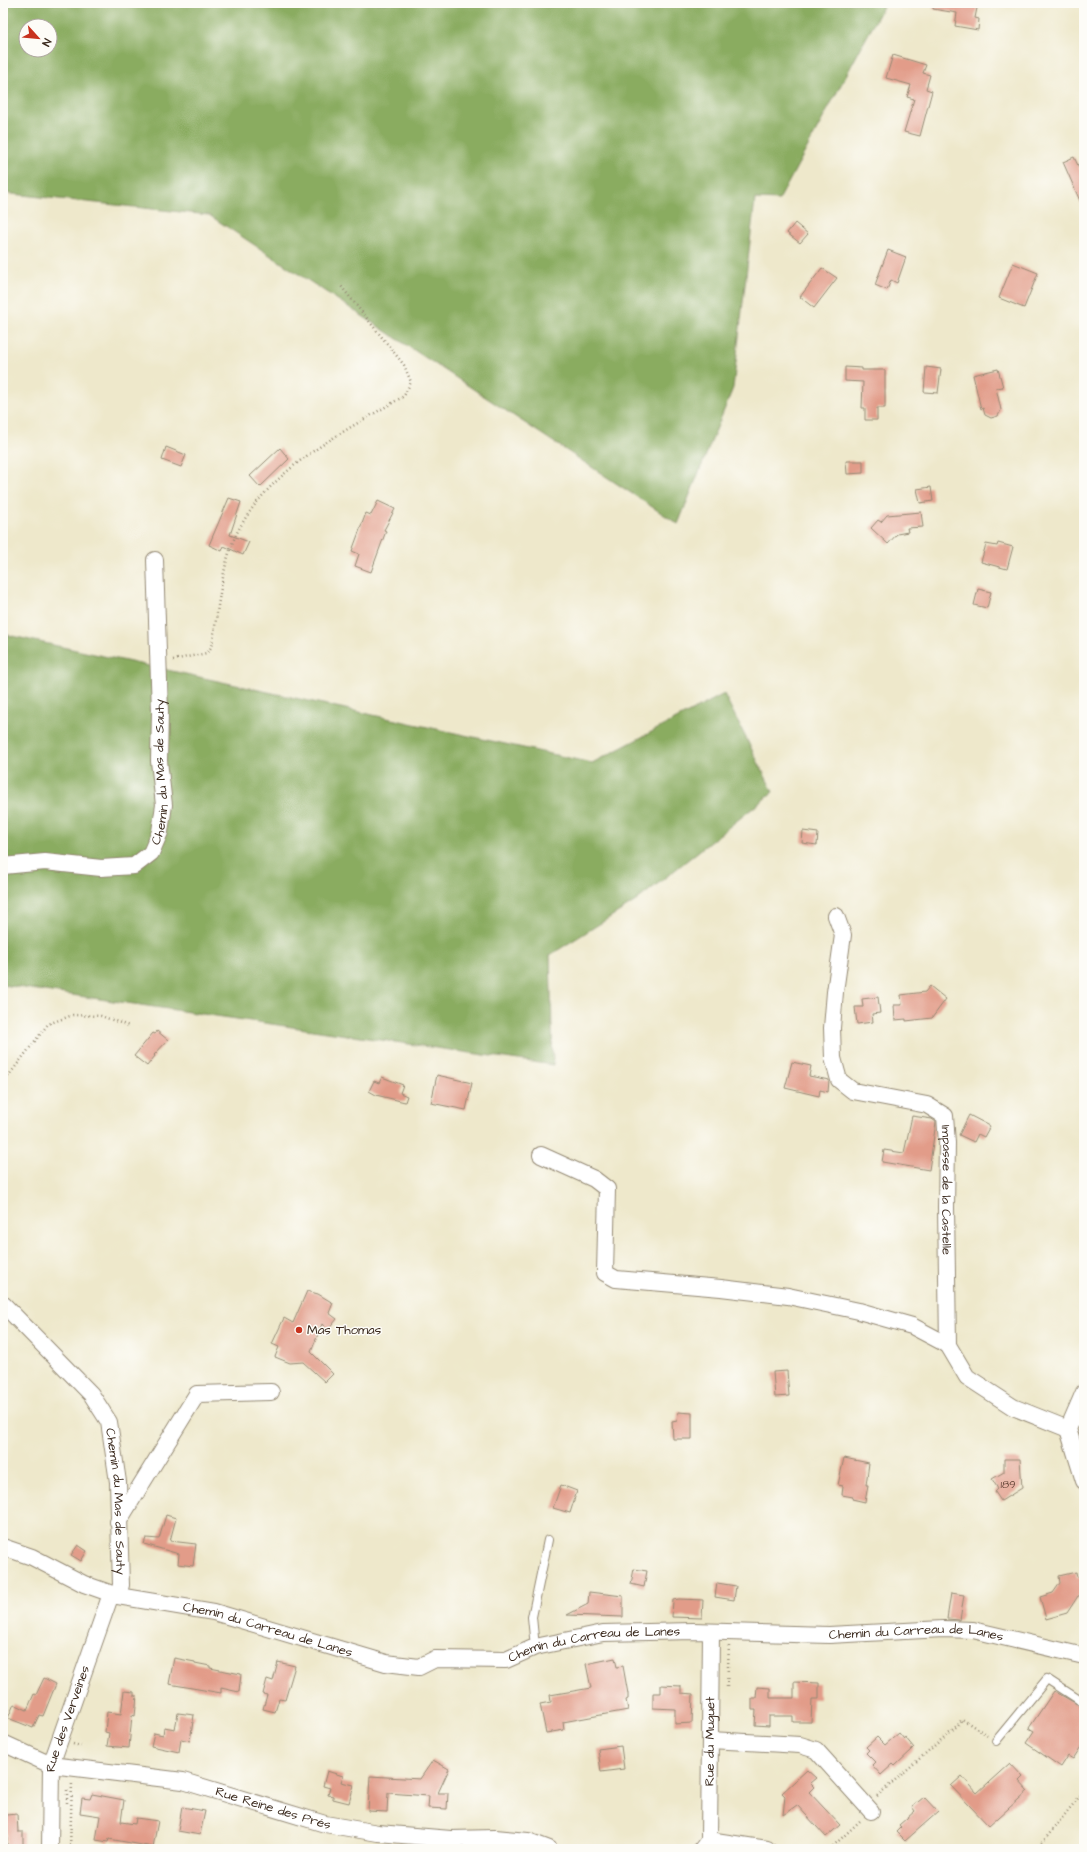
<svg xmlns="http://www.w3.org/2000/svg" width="1087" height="1852" viewBox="0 0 1087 1852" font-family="'Architects Daughter',sans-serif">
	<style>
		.forest { fill: #8aac60; stroke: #626b3f; fill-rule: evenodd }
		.building { fill: #e29c89 }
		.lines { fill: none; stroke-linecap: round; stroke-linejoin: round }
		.service-casing { stroke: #948974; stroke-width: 10 }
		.minor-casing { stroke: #948974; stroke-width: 18 }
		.path { stroke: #948974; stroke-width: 2.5; stroke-dasharray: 1 3; stroke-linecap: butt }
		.service { stroke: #fff; stroke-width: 8 }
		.minor { stroke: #fff; stroke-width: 16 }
		.poi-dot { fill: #c8321e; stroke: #fdfcf7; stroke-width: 1.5 }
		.labels { text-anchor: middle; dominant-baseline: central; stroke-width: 3; stroke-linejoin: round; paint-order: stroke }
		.number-label { font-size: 11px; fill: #654639 }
		.street-label { font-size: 13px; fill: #3b2a1e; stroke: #fdfcf7 }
		.poi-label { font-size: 13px; fill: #3b2a1e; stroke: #fdfcf7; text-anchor: start }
	</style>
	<rect width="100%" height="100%" fill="#fdfcf7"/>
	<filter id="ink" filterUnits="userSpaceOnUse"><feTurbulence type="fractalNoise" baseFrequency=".025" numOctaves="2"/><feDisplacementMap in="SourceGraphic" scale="8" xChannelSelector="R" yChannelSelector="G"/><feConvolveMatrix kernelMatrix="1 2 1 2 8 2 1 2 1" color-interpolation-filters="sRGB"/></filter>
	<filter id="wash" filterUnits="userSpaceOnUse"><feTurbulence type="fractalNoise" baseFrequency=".012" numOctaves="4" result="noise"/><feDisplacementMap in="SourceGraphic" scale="16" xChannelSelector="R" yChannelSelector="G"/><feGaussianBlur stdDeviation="0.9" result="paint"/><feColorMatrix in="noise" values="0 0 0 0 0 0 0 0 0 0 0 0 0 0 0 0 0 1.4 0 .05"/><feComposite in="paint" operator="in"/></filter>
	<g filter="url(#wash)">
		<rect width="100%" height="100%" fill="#eee8cb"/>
		<!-- forest -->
		<path class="forest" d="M3,3H885L779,200L755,199L733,388L678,524L209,215L3,193ZM26,26H50V50H26Z
			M3,634L592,763L724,694L773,792L636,901L550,955L553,1065L3,985Z"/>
		<g id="blocks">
			<!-- building -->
			<path class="building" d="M934,3H978L975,18L979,19L978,30L955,26L957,13L933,9Z
				M893,55L926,65L923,73L930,75L926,89L932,91L920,136L904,132L914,99L907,97L911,85L886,78Z
				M1074,157L1084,178V210L1063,162Z
				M795,223L808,234L800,243L787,233Z
				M888,250L906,257L897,283L891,280L887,290L875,285Z
				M1013,263L1038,273L1024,308L999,298Z
				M822,268L837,278L814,308L800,297Z
				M845,367L862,368V370H885V408H877V420H865V408H862L863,382L845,381Z
				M926,367L941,369L938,393L924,392Z
				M998,369L1003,387L996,388L1001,410L998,416L991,418L985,415L983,408L981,409L973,375Z
				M166,447L186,455L181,467L162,460Z
				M280,448L289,459L260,487L250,476Z
				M846,461H863V473L847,474Z
				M931,487L933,501L920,503L917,489Z
				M229,498L241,502L230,535L249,542L243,555L224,546L222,551L209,545Z
				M378,501L395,509L384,530L386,531L371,572L355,566L359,554L352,551L366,513L371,515Z
				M921,512L923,527L907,528L908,532L897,534L888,544L871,528L878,520L881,522L887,515Z
				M998,543L1013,547L1007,569L981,562L986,544L997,546Z
				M978,589L991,592L987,608L974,605Z
				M803,831L818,833L817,845L802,843Z
				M930,986L946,999L932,1018L906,1021V1019L895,1020L894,1005H902L901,995L925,992Z
				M878,997L880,1013L872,1014L873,1022L857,1024L855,1007H863L862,999Z
				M157,1031L168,1040L154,1055L155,1056L147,1066L134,1056L153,1033L155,1034Z
				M792,1062L811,1066L809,1076L829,1080L828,1092L820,1090L819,1096L785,1088Z
				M437,1075L472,1083L466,1110L431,1103Z
				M382,1077L403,1085L400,1093L407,1096L405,1102L376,1095L369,1091L374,1081L379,1083Z
				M969,1115L990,1126L984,1137L978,1134L974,1142L959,1135Z
				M912,1116L932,1119L936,1122L929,1170L882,1162L884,1150L904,1153Z
				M307,1291L318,1294L333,1303L329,1313L337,1319L328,1330L322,1324L311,1352L333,1374L325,1382L303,1362L290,1363L275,1357L279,1347L272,1344L284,1318L293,1323Z
				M787,1371L789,1396L775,1397L773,1372Z
				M678,1412L692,1413V1439H673L672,1422L677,1421Z
				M844,1458L869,1463L866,1485H868L865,1502L852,1499L853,1497L842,1495L843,1486L838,1485Z
				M1004,1459H1020L1022,1488L1001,1501L995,1492L998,1489L992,1479L1004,1472Z
				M561,1485L577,1491L570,1513L553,1508Z
				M166,1515L176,1518L170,1541L196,1544L193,1566L178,1564L179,1554L144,1544L146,1538L159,1539Z
				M78,1545L87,1551L81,1561L71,1555Z
				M634,1569L647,1571L644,1587L631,1584Z
				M1076,1572L1077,1577L1084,1576V1595L1078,1596L1067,1613L1046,1619L1040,1597L1053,1593L1060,1583L1059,1576Z
				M717,1583L736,1586L734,1600L715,1597Z
				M589,1592L623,1596V1617L567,1615L588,1604Z
				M951,1593L964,1595L960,1620L947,1619Z
				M679,1599L703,1600L702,1618L672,1617L673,1600Z
				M174,1658L195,1662V1663L210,1666V1668L241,1674L239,1692L221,1688V1693L169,1684Z
				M615,1658L617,1667L623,1666L628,1694V1699L626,1700L628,1710L563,1722L564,1730L546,1733L540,1704L551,1702L550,1695L591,1688L586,1664Z
				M278,1662L295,1666L285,1700L279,1699L275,1712L263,1709L267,1695L263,1694L267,1679L273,1681Z
				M44,1678L56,1684L43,1716L39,1715L33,1728L8,1718L14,1704L27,1710L34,1694L36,1695Z
				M794,1682L819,1683V1699H812L811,1722H793V1716H769V1726L755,1725L756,1710H752V1698H756L757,1687L770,1688V1698H794Z
				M661,1685L681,1686V1693L693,1694L692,1723L675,1724V1709L653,1708V1693H661Z
				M124,1691L134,1692V1696H137L135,1716L132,1715L129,1748L107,1746L109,1733L105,1732L107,1712L121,1714Z
				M1054,1691L1084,1708V1742L1073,1759L1068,1756L1061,1767L1026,1743L1034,1731L1029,1728Z
				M178,1713L194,1715L190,1741L181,1739L179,1752L151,1746L154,1733L163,1735L164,1727L175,1729Z
				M899,1733L904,1739L905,1737L914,1748L895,1766L893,1764L881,1775L872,1765L875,1762L866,1753L869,1750L866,1747L877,1737L885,1745Z
				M621,1746L624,1769L601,1772L598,1749Z
				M433,1760L449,1769L438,1793H448L447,1809L428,1808L429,1796L388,1793L387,1812L368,1811L370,1776L420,1779Z
				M1010,1763L1023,1777L1019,1781L1028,1791L989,1826L951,1786L962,1776L977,1793Z
				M807,1770L816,1778L810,1783L814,1787L809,1792L840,1825L826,1837L797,1805L783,1815L785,1796L782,1793Z
				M327,1771L343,1776L341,1782L354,1785L349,1803L333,1799V1796L328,1795L330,1788L323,1786Z
				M92,1794L124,1800L121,1822L135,1824L136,1818L158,1821L153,1847L109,1839L108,1842L96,1840L100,1816L80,1813L82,1798L90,1799Z
				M924,1797L938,1812L905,1841L896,1832L901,1827L899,1825L915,1811L912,1807Z
				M182,1807L205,1811L200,1835L178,1831Z
				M17,1814L18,1832H23V1849H7V1831H4L6,1815Z"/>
		</g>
	</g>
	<g filter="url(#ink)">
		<use href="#blocks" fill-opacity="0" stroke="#948974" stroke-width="1"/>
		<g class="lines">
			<defs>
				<path id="service" d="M535,1647L532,1617L548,1540
					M996,1741L1047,1679L1084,1703"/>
				<g id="minor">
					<path id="s1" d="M3,866L45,862L101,868L134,866L151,853L160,832L164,805L159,761L160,712L155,560"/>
					<path id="s2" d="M836,916L843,935L835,992L832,1028L833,1058L839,1080L853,1091L927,1105L945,1116L947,1143L946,1207L948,1345L967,1377L1013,1407L1068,1429"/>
					<path d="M541,1155L594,1179L607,1189L605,1273L616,1279L721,1288L788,1296L859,1311L912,1326L948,1345"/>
					<path id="s3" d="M3,1304L91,1394L109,1422L118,1482L121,1585L118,1596"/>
					<path d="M1084,1392L1068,1429L1084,1481"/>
					<path d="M118,1522L197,1394L271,1392"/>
					<path id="s4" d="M3,1547L32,1557L84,1584L118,1596L214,1612L386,1663L419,1667L435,1659L506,1660L535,1647L603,1633L693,1631L829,1635L943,1629L973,1630L1084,1656"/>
					<path d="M710,1740L800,1745L816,1750L871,1811"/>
					<path id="s5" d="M3,1743L51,1765L183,1781L325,1824L378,1833L451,1839L495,1838L528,1841L549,1849"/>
					<path d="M709,1840L767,1849"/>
					<path id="s6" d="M50,1849L51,1765L111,1594"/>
					<path id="s7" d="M702,1849L709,1840L711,1632"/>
				</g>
			</defs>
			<!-- service casing -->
			<use href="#service" class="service-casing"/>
			<!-- minor casing -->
			<use href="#minor" class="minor-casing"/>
			<!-- path -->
			<path class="path" d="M173,660L207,653L212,646C218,611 222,559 239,529C274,465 344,432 404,396L411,382L404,365L341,286
				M3,1083L48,1024L73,1015L101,1016L129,1026
				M727,1687L729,1646
				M73,1744L81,1746
				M877,1796L958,1725L962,1719L987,1735
				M67,1803V1788
				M70,1849L72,1782
				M830,1849L860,1821
				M1037,1849L1084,1791"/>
			<!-- service -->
			<use href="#service" class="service"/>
			<!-- minor -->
			<use href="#minor" class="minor"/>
		</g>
	</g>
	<!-- markers -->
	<circle class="poi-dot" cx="299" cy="1330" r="4"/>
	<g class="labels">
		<!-- number labels -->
		<g class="number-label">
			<text x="1008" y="1484">189</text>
		</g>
		<!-- street labels -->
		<g class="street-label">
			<text stroke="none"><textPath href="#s1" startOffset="236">Chemin du Mas de Sauty</textPath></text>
			<text stroke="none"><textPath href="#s2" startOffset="355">Impasse de la Castelle</textPath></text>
			<text stroke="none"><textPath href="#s3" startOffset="239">Chemin du Mas de Sauty</textPath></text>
			<text stroke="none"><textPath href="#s4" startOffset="279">Chemin du Carreau de Lanes</textPath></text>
			<text stroke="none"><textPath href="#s4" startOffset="939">Chemin du Carreau de Lanes</textPath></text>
			<text stroke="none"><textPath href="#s4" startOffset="615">Chemin du Carreau de Lanes</textPath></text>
			<text stroke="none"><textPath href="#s6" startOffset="133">Rue des Verveines</textPath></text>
			<text stroke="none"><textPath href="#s7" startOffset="110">Rue du Muguet</textPath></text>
			<text stroke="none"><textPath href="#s5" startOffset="280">Rue Reine des Prés</textPath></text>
		</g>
		<!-- poi labels -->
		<g class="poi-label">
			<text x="307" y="1330">Mas Thomas</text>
		</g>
	</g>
	<!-- margin -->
	<rect width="1087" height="1852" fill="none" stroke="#fdfcf7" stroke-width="16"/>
	<!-- north arrow -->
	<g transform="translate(38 38) rotate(117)"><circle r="19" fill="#fdfcf7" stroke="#afa8a0"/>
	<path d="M0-3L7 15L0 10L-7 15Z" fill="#c8321e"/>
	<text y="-6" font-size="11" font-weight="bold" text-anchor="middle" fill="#3b2a1e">N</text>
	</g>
</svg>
